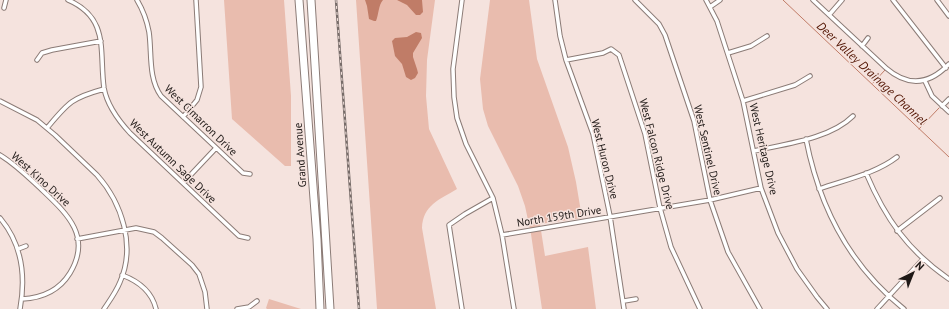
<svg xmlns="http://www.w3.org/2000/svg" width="949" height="309" viewBox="0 0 949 309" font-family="'PT Sans',sans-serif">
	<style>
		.green { fill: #e9bcae }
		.water { fill: #c07c67 }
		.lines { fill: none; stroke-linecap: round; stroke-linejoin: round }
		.stream { stroke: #c07c67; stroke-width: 1 }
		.street-casing { stroke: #8b7b76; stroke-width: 5.5 }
		.highway-casing { stroke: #8b7b76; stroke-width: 9 }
		.street { stroke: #fff; stroke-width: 3.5 }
		.highway { stroke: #fff; stroke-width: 7 }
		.rail-casing { stroke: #766b68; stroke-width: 2.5 }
		.rail { stroke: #f5e3de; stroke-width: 1; stroke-dasharray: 3; stroke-linecap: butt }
		.labels { text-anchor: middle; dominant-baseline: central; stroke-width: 3; stroke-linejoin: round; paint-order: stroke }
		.street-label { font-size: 11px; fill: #1e1816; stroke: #f5e3de }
		.water-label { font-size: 12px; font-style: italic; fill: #511300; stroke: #f5e3de }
	</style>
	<rect width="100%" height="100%" fill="#f5e3de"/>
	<!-- green -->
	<path class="green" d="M224,0H284L291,96V166H285L232,119Z
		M356,0H435L427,60L426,96L429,129L457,189C439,200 423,205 422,228L436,309H377Z
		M490,0H529L537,59L568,147L576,182L582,218L540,224L545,256L588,247L596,309H542L531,234L525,206L518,186L488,126L483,109L480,79Z
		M269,299L301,309H267L266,308Z"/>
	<!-- water -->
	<path class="water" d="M365,0H383C378,6 379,14 376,21H374L369,19L367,6Z
		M397,0H422L423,12L420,15H416L407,5Z
		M416,32L421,33L422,38L413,53V57L417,69L418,73L415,78L411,80L406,77L402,64L395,56L392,41L395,38L407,37Z"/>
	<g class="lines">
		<!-- stream -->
		<path class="stream" d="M783,0L949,157
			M873,83L885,70
			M919,129L939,108"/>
		<defs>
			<path id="street" d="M68,0C110,18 99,52 104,88C107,105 118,120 130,133L239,236L248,238
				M137,0C143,10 147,21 149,32C152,53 148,78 161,96L243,173L250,174
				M462,0L453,69L454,97L457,118L466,144L493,198L502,235L514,309
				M555,0L560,36L566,60L593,134L610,216L624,309
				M635,0L659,24L665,35L694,121L710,200L728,252L760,309
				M706,0L717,21L743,101L761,188L778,233L797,269L817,297L827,309
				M813,0L886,68C908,87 929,85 949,64
				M893,0L946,68
				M937,0L949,16
				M710,7L720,0
				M4,8L6,0
				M829,15L842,0
				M862,46L868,38
				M728,53L751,46L767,36
				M37,60L42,53L52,50L101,41
				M566,60L603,53L611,49L619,55L645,134L660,208L671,247L700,309
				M925,81L932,96L949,112
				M0,101L37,120L55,135L97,175C122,203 136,246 120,282C116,292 110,300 104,309
				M743,101L795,85L810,76
				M942,106L949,99
				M183,117L197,100L201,87L196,0
				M47,128C68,103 71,98 104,89
				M806,139C819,206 850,266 904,309
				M754,151C785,144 830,139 853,116
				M0,155C15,164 27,176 40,188C65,212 93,235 70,273C59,291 42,298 22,299
				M866,173C885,218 908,251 949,279
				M183,183L216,148
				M819,189C844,180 875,174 897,157
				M0,218C22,244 26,276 20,309
				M897,231L940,198
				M502,235L710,200L761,188
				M77,239L136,228L154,232L162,238L192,265L199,274L205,292L207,309
				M18,249L26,246
				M122,275C138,281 152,292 156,309
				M624,301L636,299
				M237,309L249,307L257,301
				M462,309L449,225L465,214L493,198
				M877,309L923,259"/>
			<path id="highway" d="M299,0L317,239L320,309
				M311,0L330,309"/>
		</defs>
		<!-- street casing -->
		<use href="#street" class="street-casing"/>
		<!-- highway casing -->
		<use href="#highway" class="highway-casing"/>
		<!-- street -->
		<use href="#street" class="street"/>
		<!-- highway -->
		<use href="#highway" class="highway"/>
		<defs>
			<path id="rail" d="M336,0L359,309"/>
		</defs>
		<!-- rail casing -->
		<use href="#rail" class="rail-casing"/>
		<!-- rail -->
		<use href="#rail" class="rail"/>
	</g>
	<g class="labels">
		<!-- street labels -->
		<g class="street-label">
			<text transform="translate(201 120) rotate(44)">West Cimarron Drive</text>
			<text transform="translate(764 149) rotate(77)">West Heritage Drive</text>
			<text transform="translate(708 150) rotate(77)">West Sentinel Drive</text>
			<text transform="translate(657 154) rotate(76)">West Falcon Ridge Drive</text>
			<text transform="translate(300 155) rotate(-94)">Grand Avenue</text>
			<text transform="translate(605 159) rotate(76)">West Huron Drive</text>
			<text transform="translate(173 161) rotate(44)">West Autumn Sage Drive</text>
			<text transform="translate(41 179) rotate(42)">West Kino Drive</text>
			<text transform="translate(559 216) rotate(-9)">North 159th Drive</text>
		</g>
		<!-- water labels -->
		<g class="water-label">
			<text transform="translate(872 73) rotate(43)">Deer Valley Drainage Channel</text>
		</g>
	</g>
	<!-- north arrow -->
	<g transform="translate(913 273) rotate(43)" stroke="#f5e3de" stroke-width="3" paint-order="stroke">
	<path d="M0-3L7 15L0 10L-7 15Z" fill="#1e1816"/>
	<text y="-6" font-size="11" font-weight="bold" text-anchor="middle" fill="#1e1816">N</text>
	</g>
</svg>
